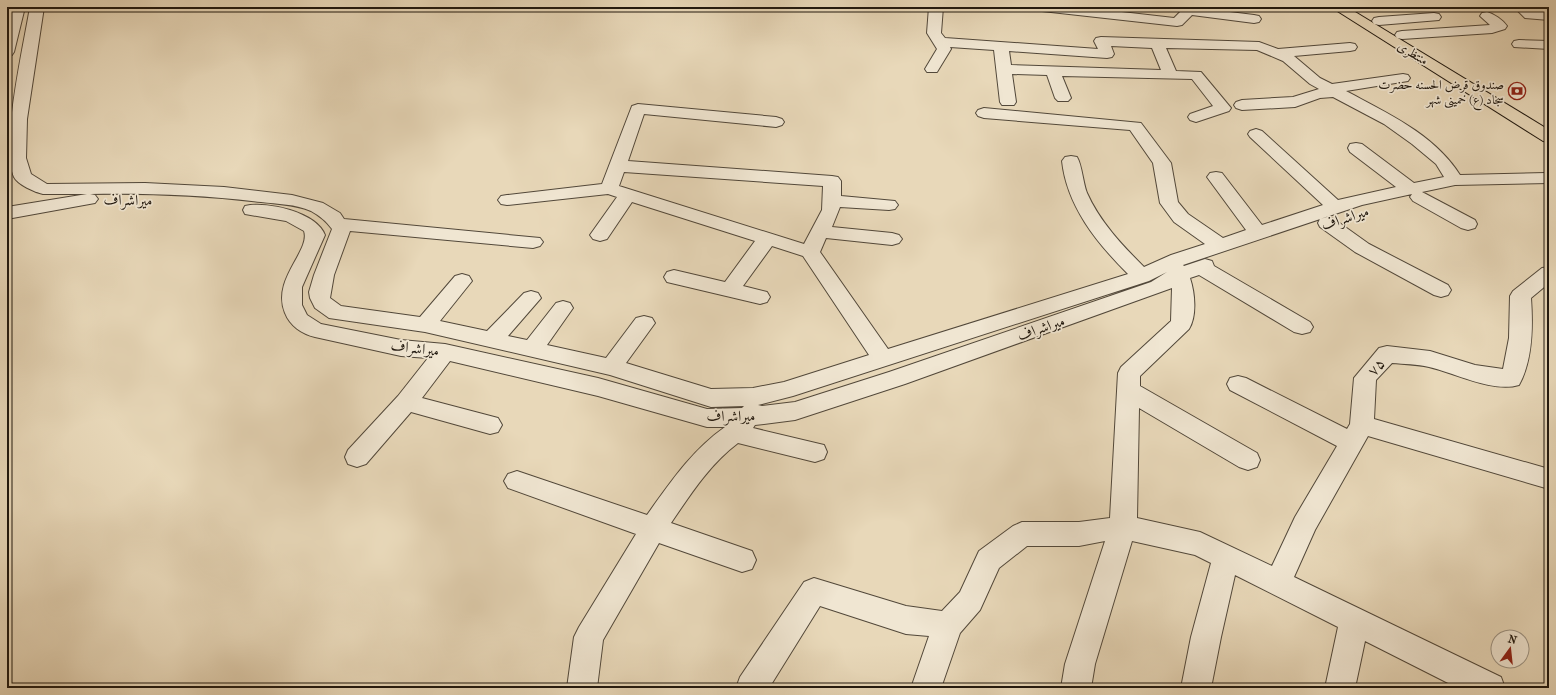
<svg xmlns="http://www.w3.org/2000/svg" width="1556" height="695" viewBox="0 0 1556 695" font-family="'IM FELL French Canon',Amiri,serif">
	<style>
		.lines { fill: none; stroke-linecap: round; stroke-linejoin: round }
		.minor-casing { stroke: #52483a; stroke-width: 2 }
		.major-casing { stroke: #20180f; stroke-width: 2 }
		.minor { fill: #f0e6d2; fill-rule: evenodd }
		.major { fill: #e8d8b9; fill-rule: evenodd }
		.labels { text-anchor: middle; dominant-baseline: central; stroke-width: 3.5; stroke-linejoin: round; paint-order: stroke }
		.far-street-label { font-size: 13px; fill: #20180f; stroke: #f0e6d2 }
		.far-poi-label { font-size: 13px; fill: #20180f; stroke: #f0e6d2; text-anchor: end }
		.street-label { font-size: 15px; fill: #20180f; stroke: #f0e6d2 }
	</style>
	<rect width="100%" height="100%" fill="#e8d8b9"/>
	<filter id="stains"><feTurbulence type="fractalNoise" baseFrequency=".005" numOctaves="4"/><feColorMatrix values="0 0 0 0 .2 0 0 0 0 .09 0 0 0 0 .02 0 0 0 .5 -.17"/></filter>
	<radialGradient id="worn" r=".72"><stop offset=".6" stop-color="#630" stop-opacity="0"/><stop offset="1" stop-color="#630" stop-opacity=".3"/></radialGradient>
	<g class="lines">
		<defs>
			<path id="minor" d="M11,7H25L14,52L12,55L7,56V24Z
				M30,7H44L27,119L26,158L31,174L47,184L145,183L224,187L292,195L323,203L340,213L344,219L540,238L543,242L540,246L533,248L350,231L334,275L330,298L341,306L420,317L455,276L462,274L469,276L472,281L440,321L487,331L524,293L531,291L538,293L541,298L508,336L527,340L556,303L563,301L570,303L573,308L547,345L606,358L636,318L644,316L652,318L655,323L626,363L711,389L753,388L784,382L869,355L803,256L772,246L743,286L767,292L770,297L767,302L760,304L667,282L664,277L667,272L674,270L725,282L755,241L632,202L607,239L600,241L593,239L590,235L617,197L608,194L507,205L501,204L498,200L501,196L507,195L602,184L632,106L638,104L776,117L782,119L784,122L782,125L776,127L644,114L628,161L832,176L838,177L841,181V196L895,201L898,205L895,209L889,210L840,207L832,227L892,233L899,235L902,239L899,243L892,245L826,238L820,252L888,349L1128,274C1096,242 1067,206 1062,161L1065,157L1071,156L1077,157C1082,165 1083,183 1087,193C1100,222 1122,245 1144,267L1171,255L1205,244L1174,222L1160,203L1153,163L1130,130L984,118L978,116L976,113L978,110L984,108L1141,123L1171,163L1178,202L1188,214L1223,238L1246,230L1207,177L1210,173L1216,172L1222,173L1262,225L1323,205L1250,137L1248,134L1250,131L1256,129L1262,131L1338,200L1396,187L1350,152L1348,148L1350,144L1356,143L1362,144L1414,183L1444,177L1436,164L1412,144L1384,124L1333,97L1320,98L1295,107L1242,110L1236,108L1234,105L1236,102L1242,100L1293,97L1319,89L1310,84L1283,61L1257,50L1166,48L1176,71L1201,72L1231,108L1229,111L1196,122L1190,120L1188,117L1190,114L1213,106L1192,79L1062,76L1071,98L1068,101H1058L1055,98L1047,75L1012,74L1016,102L1014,105H1002L1000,102L994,50L950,47L951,49L937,72H927L925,69L937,49L927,33L929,7H943L941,33L945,38L1098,49L1094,41L1096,38L1101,37L1259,42L1278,49L1350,43L1355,44L1357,47L1355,50L1350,51L1294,56L1320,78L1332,84L1403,74L1408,75L1410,78L1408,81L1346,91C1387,113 1434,134 1460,175L1546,173H1549V183L1455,185L1422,192L1475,220L1477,224L1475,228L1468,230L1461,228L1413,201L1410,197L1412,194L1362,205L1183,265L1184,266L1205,259L1212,261L1214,266L1310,322L1313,327L1310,332L1302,334L1294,332L1199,275L1190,278C1195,293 1197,316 1189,329L1140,376V386L1257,453L1260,460L1257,467L1248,470L1239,467L1139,408L1137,518L1200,532L1272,566L1295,517L1337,446L1230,390L1227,384L1230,378L1238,376L1246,378L1347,429L1350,424L1354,378L1379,348L1387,346L1430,351L1475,365L1503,369L1509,338L1510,296L1513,291L1542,268L1549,267V283L1531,298C1533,326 1533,360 1519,385C1493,393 1455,373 1429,367C1417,364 1404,364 1392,363L1376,380L1374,419L1549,469V489L1368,436L1315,530L1294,577L1501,677L1505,688H1458L1365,641L1355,688H1325L1338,627L1235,575L1221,637L1211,688H1181L1191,637L1211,563L1195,555L1132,541L1095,664L1091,688H1061L1065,664L1105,541L1079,546H1027L999,568L980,610L960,633L941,688H911L929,636L906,634L820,606L769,688H736L740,677L804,582L814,578L906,606L942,611L960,592L979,551L1013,526L1022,522H1079L1110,518L1118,373L1121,367L1171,321L1172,288L905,384L795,420L755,425L753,428L824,445L827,452L824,459L815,462L738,443C710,464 690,495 671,523L752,551L756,560L752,569L742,572L659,543L603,640L597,688H567L574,637L579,627L636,534L508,488L504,481L508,474L517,471L647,515C670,483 692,450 725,427H707L598,396L450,361L422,398L498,418L502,425L498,432L490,434L411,412L366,464L357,467L348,464L345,457L348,450L398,396L428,358L401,356L315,337C302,334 290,326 285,313C271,279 311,251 304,231L286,221L245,214L243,210L245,206C267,201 316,212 325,235L302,287V305L307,315L321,324L401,340L445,344L598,378L707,409L742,408L744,406L711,407L610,375L425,332L329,318L315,308L310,298L309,292L314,275L332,229C326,221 320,216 311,211C296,204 277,204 261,202C204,195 147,193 90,194L95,195L98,199L95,203L7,219V207L87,194H43C35,192 18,185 14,177C0,146 24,44 30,7ZM1111,46L1152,48L1161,70L1011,65L1009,51L1107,58L1112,57L1114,54ZM624,172L823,186L822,210L804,244L619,186ZM1167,272L1151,282L889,372L795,402L762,406L758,405L793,396L1149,281Z
				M1035,7H1078L1174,18L1184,8L1189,7L1254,15L1259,16L1261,19L1259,22L1254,23L1192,15L1182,25L1177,26L1042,11Z
				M1514,7H1529L1534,11L1549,12V20L1525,18Z
				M1487,12C1494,14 1503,20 1507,26L1505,29L1492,33L1402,39L1397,38L1395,35L1397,32L1402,31L1490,25L1480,16L1482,13Z
				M1434,13L1439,14L1441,17L1439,20L1379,25L1374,24L1372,21L1374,18L1379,17Z
				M1519,40L1549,41V49L1514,47L1512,44L1514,41Z
				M1327,217L1334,219L1369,244L1448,285L1451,290L1448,295L1441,297L1434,295L1355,252L1320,227L1318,223L1320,219Z"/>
			<path id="major" d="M1331,7H1347L1549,130V142L1543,141Z"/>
		</defs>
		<!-- minor casing -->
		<use href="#minor" class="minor-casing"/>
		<!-- major casing -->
		<use href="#major" class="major-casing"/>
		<!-- minor -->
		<use href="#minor" class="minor"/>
		<!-- major -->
		<use href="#major" class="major"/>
	</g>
	<!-- icons -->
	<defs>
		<symbol id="bank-ring" viewBox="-11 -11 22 22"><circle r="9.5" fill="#f0e6d2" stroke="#8f2418" stroke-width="1.5"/><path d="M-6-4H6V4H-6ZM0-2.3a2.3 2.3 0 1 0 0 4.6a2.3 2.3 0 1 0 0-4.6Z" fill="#8f2418"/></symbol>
	</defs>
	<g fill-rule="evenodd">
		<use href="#bank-ring" x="1507" y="81" width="20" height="20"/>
	</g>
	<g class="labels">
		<!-- far-street labels -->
		<g class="far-street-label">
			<text transform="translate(1413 53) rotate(31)">منتظری</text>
		</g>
		<!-- far-poi labels -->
		<g class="far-poi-label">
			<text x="1504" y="84">صندوق قرض الحسنه حضرت<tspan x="1504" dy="15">سجاد (ع) خمینی شهر</tspan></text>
		</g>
		<!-- street labels -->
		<g class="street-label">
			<text transform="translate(128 200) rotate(1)">میراشراف</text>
			<text transform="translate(1345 218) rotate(-18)">میراشراف</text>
			<text transform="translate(1041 328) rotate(-19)">میراشراف</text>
			<text transform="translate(415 348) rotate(7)">میراشراف</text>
			<text transform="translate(1376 367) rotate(-48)">۷۵</text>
			<text x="731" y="416">میراشراف</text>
		</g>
	</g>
	<!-- margin -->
	<rect width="1556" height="695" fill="none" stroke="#e8d8b9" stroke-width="24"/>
	<rect x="8" y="8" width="1540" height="679" fill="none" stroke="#20180f" stroke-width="2"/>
	<rect x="12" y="12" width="1532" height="671" fill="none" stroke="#20180f"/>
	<!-- north arrow -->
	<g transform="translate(1510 649) rotate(15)"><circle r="19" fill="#f0e6d2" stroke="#9d9484"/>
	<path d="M0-3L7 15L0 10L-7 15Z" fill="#8f2418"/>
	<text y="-6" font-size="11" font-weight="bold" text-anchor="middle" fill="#20180f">N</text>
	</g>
	<rect width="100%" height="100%" filter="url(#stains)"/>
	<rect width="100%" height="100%" fill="url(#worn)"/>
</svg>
